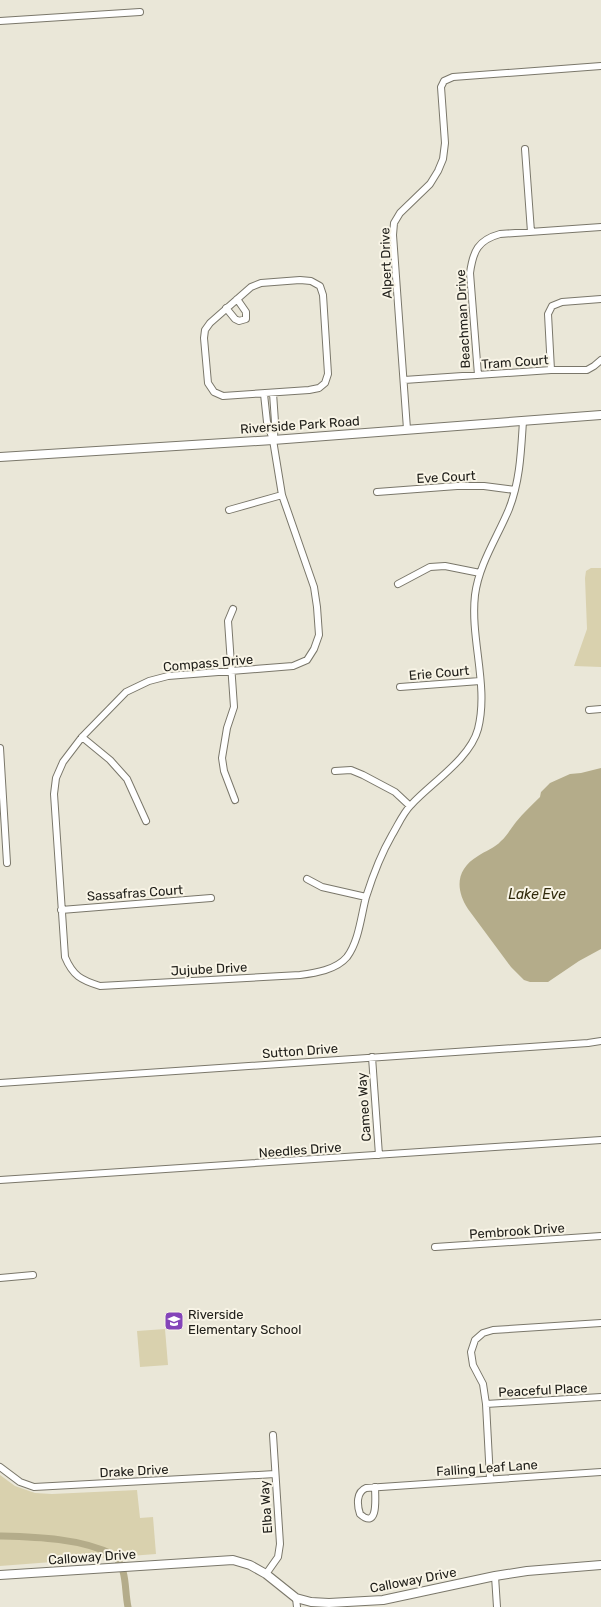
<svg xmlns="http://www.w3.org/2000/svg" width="601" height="1607" viewBox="0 0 601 1607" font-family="Rubik,sans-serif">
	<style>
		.green { fill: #d9d1ae }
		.water { fill: #b4ac8a }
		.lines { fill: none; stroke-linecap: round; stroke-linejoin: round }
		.canal { stroke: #b4ac8a; stroke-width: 7 }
		.minor-casing { stroke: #7a776a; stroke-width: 8 }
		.tertiary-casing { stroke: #7a776a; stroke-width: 10 }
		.minor { stroke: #fff; stroke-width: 6 }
		.tertiary { stroke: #fff; stroke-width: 8 }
		.labels { text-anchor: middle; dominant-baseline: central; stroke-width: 4; stroke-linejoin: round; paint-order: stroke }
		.street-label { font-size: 13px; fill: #21201b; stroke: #f8f4e6 }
		.poi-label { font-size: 13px; fill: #21201b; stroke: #f8f4e6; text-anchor: start }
		.water-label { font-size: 14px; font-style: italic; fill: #312a0c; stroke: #f8f4e6 }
	</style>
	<rect width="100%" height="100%" fill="#eae7d8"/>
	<!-- green -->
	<path class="green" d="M591,568H601V667L574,666L587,629L585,578L586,571Z
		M165,1329L168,1365L140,1367L137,1331Z
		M0,1475L15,1486L35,1493L52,1494L137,1490L140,1518L153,1517L156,1554L0,1566Z"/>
	<!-- water -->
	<path class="water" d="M601,768V949L579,961L548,982H530L524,980L511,967L468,909C455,889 456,869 478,856C485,851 495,848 501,841C507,836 511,828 516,822C523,813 532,805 540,797L541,792L550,783L570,774L581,773Z"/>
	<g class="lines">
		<!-- canal -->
		<path class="canal" d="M0,1536C36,1537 81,1538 114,1555C128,1571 124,1588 128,1607"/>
		<defs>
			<path id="minor" d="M0,21L140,12
				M525,149L531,232
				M300,280L311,281L320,286L323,295L328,374L325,383L319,388L309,390L223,396L214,392L208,383L204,338L205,330L210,323L251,287L261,283Z
				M226,308L235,319L239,321L246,319V312L237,299
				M551,370L548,314L552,306L562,302L601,299
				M478,375L470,273C473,251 478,240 500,234L601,227
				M404,380L551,370H587L594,366L601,360
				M273,393L275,422L274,437
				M264,394L267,422L273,440L282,495L314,587L317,607L319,635L314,649L307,660L293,666L168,676L149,681L126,692L82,737L63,762L56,778L54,794L65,957C73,976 81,980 100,986L300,975C315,973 336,970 347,957C359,941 361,916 366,897C373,875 381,854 392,835C398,825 403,813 411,805C431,783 470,759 478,729C489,686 470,639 475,595C479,564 497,538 509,509C520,481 521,452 523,421
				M407,429L393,235L394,223L400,213L430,184L438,171L443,159L445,143L441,87L444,81L453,77L601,66
				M377,492L457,486H484L515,490
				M229,510L282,495
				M398,584L430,567L445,566L480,573
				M233,609L228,621L234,707L227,728L222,758L224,771L235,800
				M400,687L480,681
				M589,710L601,709
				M82,737L110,760L127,779L146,821
				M0,748L7,863
				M335,771L351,770L363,775L395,792L410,806
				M307,879L322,887L366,897
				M61,910L211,898
				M372,1057L379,1155
				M0,1083L588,1043L601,1041
				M0,1180L601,1140
				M435,1247L601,1236
				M0,1278L33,1275
				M486,1404L601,1397
				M0,1467L20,1482L34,1487L275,1474
				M490,1479L486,1404L483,1384L473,1365L471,1352L475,1340L483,1333L493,1330L601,1323
				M375,1487C375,1496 379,1531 360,1514C357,1505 356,1492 366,1488L601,1472
				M266,1574L278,1557L280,1544L273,1435
				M495,1576L497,1607
				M296,1598L297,1607"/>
			<path id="tertiary" d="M0,457L273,440L601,415
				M0,1575L233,1560L250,1565L266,1574L296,1598L311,1602L329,1603L383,1600L495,1576L527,1571L601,1565"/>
		</defs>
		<!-- minor casing -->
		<use href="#minor" class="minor-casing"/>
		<!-- tertiary casing -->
		<use href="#tertiary" class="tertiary-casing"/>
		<!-- minor -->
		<use href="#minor" class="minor"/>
		<!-- tertiary -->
		<use href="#tertiary" class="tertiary"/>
	</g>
	<!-- icons -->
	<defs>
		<symbol id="school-square" viewBox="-11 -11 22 22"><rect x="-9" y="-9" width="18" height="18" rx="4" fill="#8444b9" stroke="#f8f4e6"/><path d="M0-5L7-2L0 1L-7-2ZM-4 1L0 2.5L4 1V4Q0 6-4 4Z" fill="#fff"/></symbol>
	</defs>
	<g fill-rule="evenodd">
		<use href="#school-square" x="163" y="1310" width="22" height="22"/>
	</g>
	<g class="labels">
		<!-- street labels -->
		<g class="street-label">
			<text transform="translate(386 263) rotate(-92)">Alpert Drive</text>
			<text transform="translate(463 319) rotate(-93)">Beachman Drive</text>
			<text transform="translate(515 362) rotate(-4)">Tram Court</text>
			<text transform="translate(300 425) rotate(-4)">Riverside Park Road</text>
			<text transform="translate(446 477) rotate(-3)">Eve Court</text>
			<text transform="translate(208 663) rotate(-5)">Compass Drive</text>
			<text transform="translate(439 673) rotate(-5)">Erie Court</text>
			<text transform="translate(135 893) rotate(-4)">Sassafras Court</text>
			<text transform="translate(209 969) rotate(-3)">Jujube Drive</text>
			<text transform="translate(300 1051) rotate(-4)">Sutton Drive</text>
			<text transform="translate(364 1107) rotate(-94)">Cameo Way</text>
			<text transform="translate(300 1150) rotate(-4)">Needles Drive</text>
			<text transform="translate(517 1231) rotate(-4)">Pembrook Drive</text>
			<text transform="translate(543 1390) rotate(-3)">Peaceful Place</text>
			<text transform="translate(487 1468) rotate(-4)">Falling Leaf Lane</text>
			<text transform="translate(134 1471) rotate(-3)">Drake Drive</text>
			<text transform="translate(266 1507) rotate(-94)">Elba Way</text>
			<text transform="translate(92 1557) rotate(-4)">Calloway Drive</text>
			<text transform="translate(413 1580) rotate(-11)">Calloway Drive</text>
		</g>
		<!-- poi labels -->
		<g class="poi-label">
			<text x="188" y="1314">Riverside<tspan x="188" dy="15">Elementary School</tspan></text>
		</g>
		<!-- water labels -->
		<g class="water-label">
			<text x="537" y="894">Lake Eve</text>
		</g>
	</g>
</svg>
